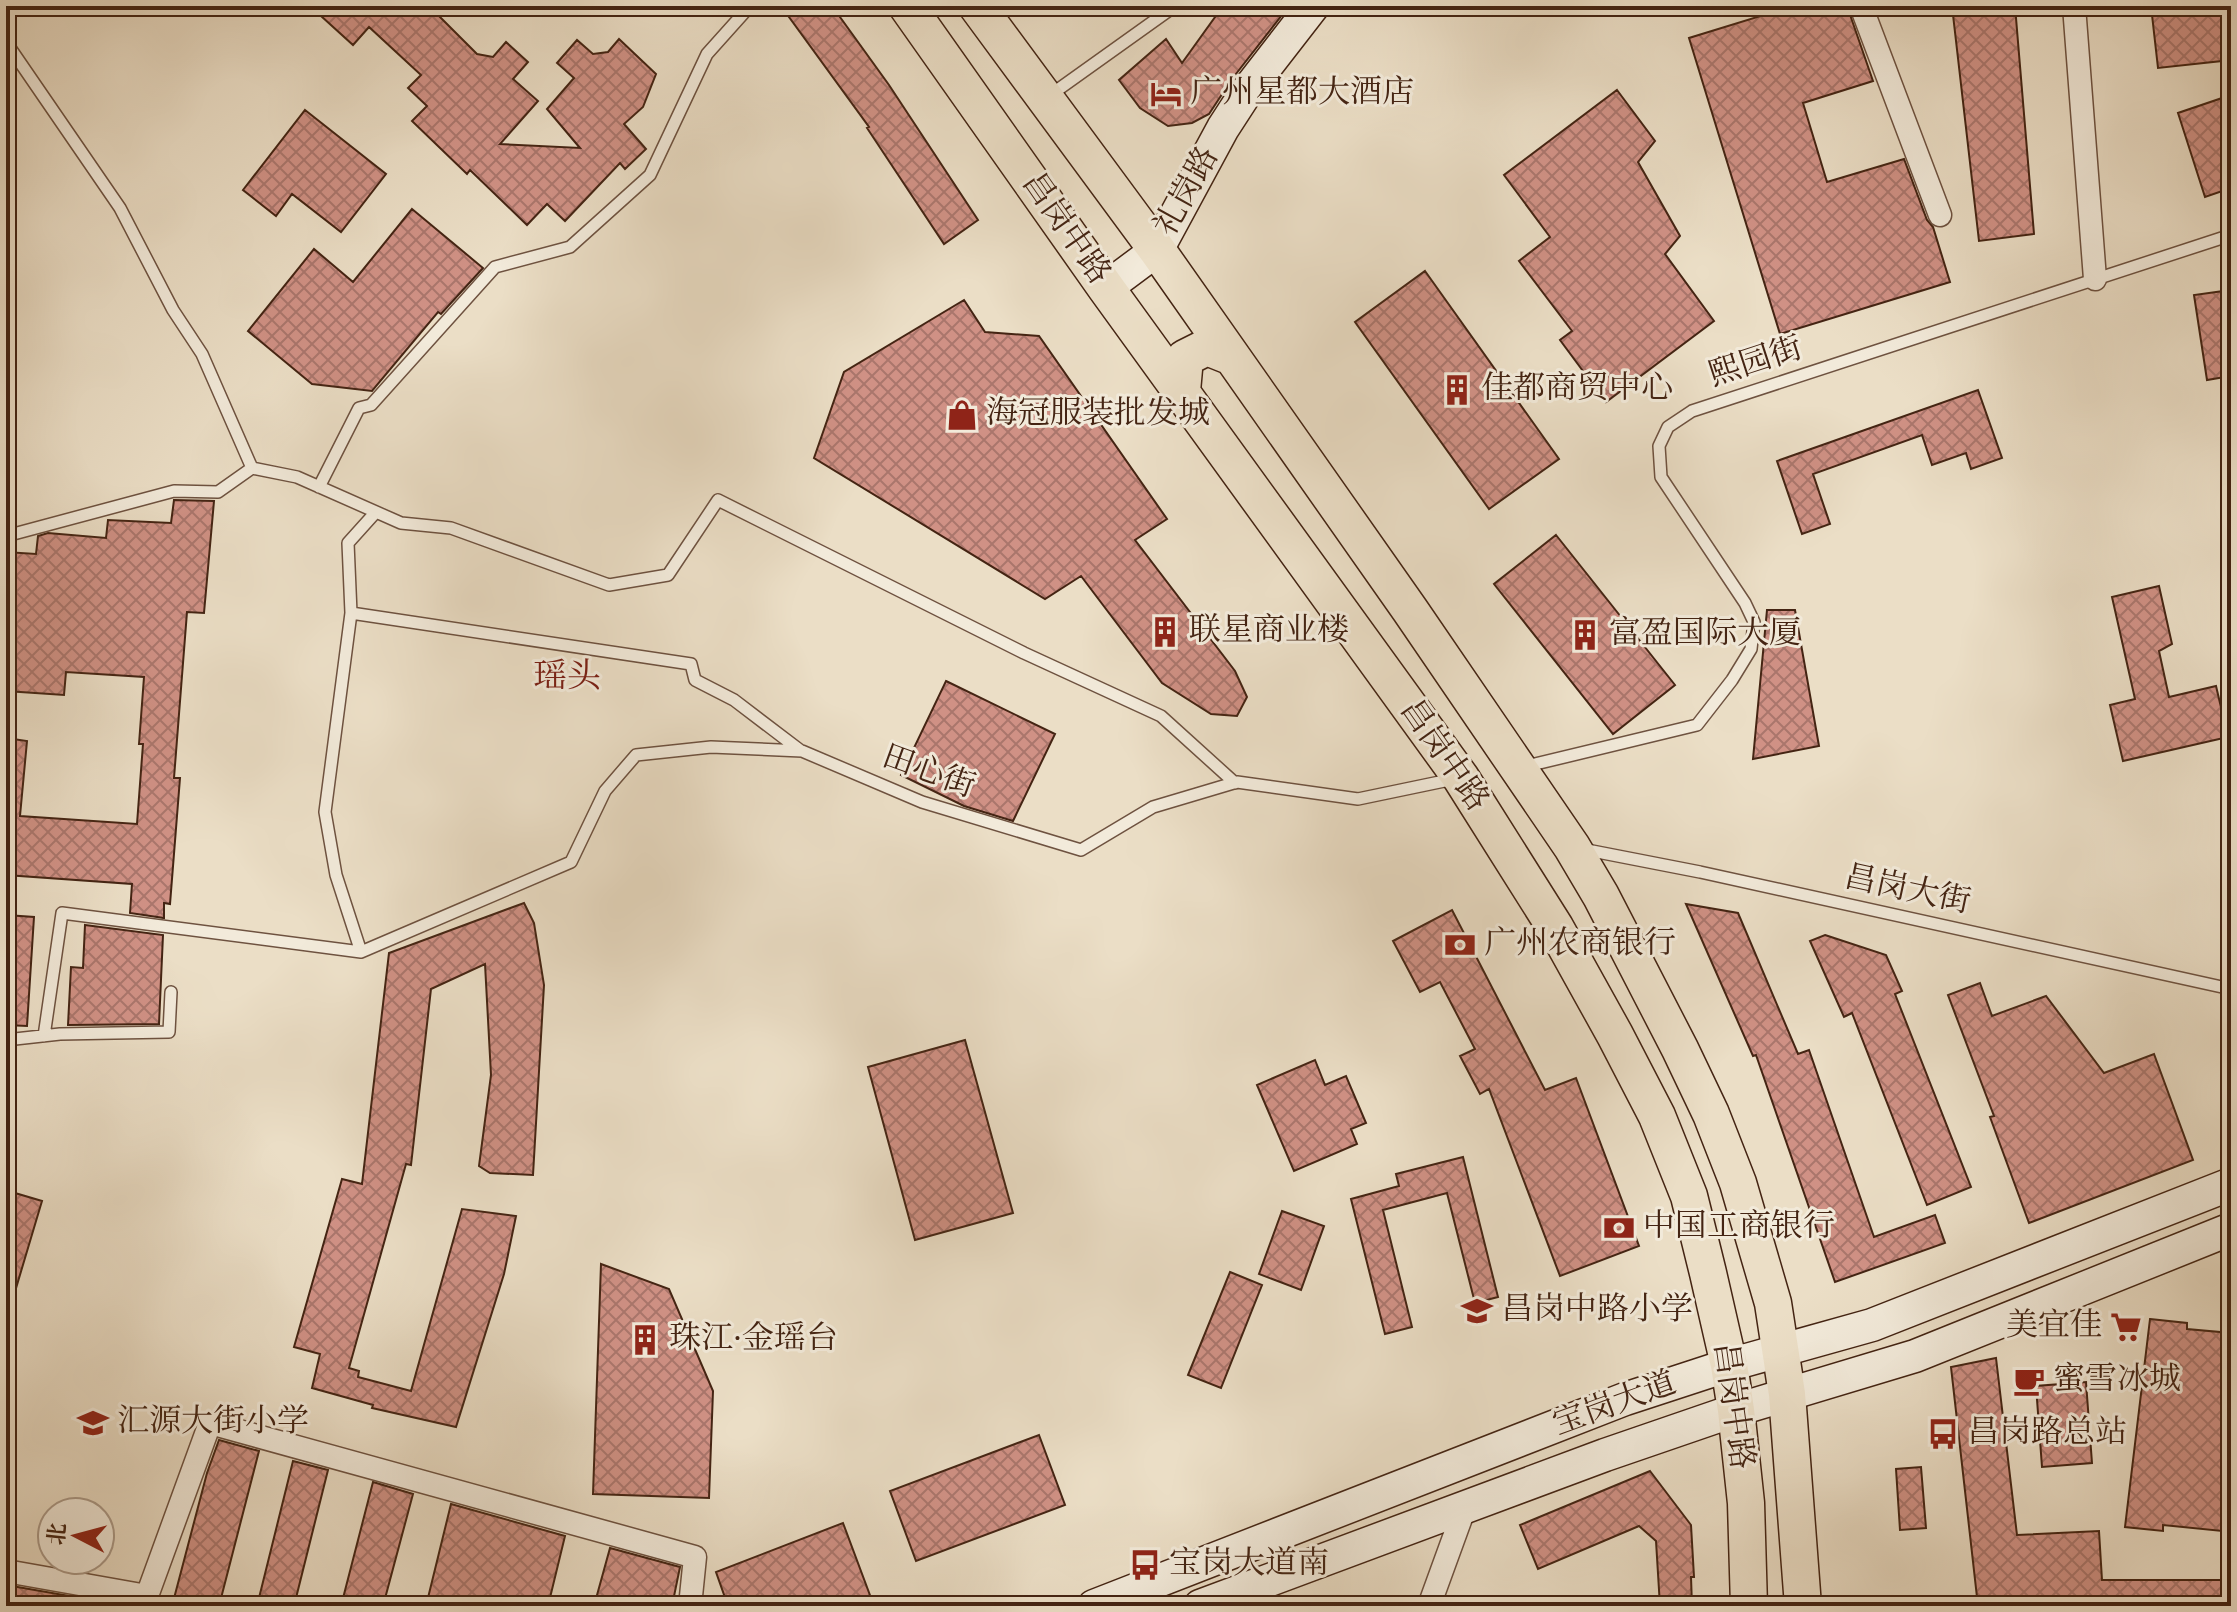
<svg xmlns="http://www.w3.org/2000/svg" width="2237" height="1612" viewBox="0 0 2237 1612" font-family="'Old Standard TT','Noto Serif SC',serif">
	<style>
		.building { fill: url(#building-cross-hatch); stroke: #442413; stroke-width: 2 }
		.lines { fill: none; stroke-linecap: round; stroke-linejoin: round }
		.lane-casing { stroke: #6e5240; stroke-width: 14 }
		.street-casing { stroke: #6e5240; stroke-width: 25 }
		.secondary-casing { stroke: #442413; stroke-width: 35 }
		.primary-casing { stroke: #442413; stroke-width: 39 }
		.lane { stroke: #f2eada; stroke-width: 11 }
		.street { stroke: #f2eada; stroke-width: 22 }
		.secondary { stroke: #f2eada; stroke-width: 32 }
		.primary { stroke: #ebdec6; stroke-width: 36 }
		.labels { text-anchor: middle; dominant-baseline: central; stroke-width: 6; stroke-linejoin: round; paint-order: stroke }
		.poi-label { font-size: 32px; fill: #442413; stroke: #f2eada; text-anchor: start }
		.street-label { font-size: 32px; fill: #442413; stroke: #f2eada }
		.neighbourhood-label { font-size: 34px; fill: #7a1f14; stroke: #f2eada }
	</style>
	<defs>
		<pattern id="building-cross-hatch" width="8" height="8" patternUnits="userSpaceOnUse" patternTransform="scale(2)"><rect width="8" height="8" fill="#d09185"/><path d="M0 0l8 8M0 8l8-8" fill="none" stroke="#aa766c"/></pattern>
	</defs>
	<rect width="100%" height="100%" fill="#ebdec6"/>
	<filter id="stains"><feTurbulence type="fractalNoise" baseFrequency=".0025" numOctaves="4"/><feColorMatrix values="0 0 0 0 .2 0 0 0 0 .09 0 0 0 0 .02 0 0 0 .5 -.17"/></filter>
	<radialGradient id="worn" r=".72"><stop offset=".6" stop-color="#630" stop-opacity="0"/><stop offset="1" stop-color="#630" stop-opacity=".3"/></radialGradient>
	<!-- building -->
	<path class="building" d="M310,6H429L477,54L493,57L506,42L528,62L513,79L538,101L500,144L580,148L547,109L574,78L557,63L577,40L593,54L608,52L619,39L656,74L643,107L624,124L646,149L625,169L620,163L565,221L547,204L527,225L470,170L467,174L412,121L427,106L408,88L421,75L369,27L353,45Z
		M781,6H832L889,85L978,220L944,244L867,128L869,127Z
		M1223,6H1289L1232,79L1209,114L1192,123L1168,126L1140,108L1119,80L1166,39L1182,63Z
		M1793,6H1847L1873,81L1803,103L1827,182L1904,159L1927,220L1933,227L1950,282L1780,334L1689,38Z
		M1952,6H2015L2034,234L1979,241Z
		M2151,6H2231V60L2158,68Z
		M1617,90L1655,141L1638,162L1680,236L1665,254L1714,321L1606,402L1560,340L1572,331L1519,261L1550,237L1504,175Z
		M2231,95V188L2205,197L2178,113Z
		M305,110L386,174L341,232L292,194L276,216L243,190Z
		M412,209L483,268L441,314L438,312L372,391L312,384L248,331L314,249L353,282Z
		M1425,271L1559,459L1489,509L1355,322Z
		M2231,290V376L2207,380L2194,295Z
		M964,300L985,332L1039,336L1167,519L1135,540L1235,671L1247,697L1237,716L1211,714L1162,683L1081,576L1045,599L814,458L844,372Z
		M1978,390L2002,458L1971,469L1966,453L1932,465L1922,435L1813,474L1830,524L1802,534L1777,461Z
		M174,500L214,501L204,613L187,612L174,778H180L170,904L164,903V918L130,913L132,884L6,875V738L27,741L20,816L137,824L143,744H139L144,677L66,672L64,695L6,691V552L36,554L38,536L48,533L106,538L108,520L171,523Z
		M1556,535L1675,685L1613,734L1494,584Z
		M2159,586L2172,644L2159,651L2169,697L2216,686L2228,737L2123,761L2110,705L2135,699L2112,597Z
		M1767,610H1795L1819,746L1753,759Z
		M946,681L1055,734L1013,821L964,806L901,775Z
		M524,903L534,923L544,985L533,1175L490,1173L479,1166L491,1075L485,964L431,989L411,1165L406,1164L349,1368L359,1371L358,1377L411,1391L462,1209L516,1216L504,1274L456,1427L372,1408L373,1405L312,1388L320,1354L294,1347L342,1179L362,1184L389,953Z
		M1686,904L1738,913L1798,1054L1809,1050L1874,1237L1935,1215L1945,1243L1835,1282L1756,1055L1753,1056Z
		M1452,910L1545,1090L1576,1078L1639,1246L1560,1276L1489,1089L1480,1094L1460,1056L1475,1049L1440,982L1420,992L1393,941Z
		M6,915L34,917L27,1026L6,1025Z
		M85,925L163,935L159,1024L68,1025L71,967L83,968Z
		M1825,935L1886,955L1902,991L1895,994L1971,1187L1927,1205L1852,1013L1844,1017L1810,941Z
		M1980,983L1992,1016L2046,996L2104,1073L2154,1054L2193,1160L2029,1223L1990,1117L1994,1116L1948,995Z
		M965,1040L1013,1213L915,1240L868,1067Z
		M1315,1060L1325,1085L1346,1076L1366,1123L1351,1129L1357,1144L1294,1171L1257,1085Z
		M1463,1157L1498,1297L1475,1303L1447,1193L1383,1210L1412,1327L1385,1334L1351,1199L1399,1186L1396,1174Z
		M15,1193L42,1201L11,1305L6,1304V1222Z
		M1282,1211L1324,1226L1301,1290L1259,1274Z
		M601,1264L669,1289L713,1391L709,1498L593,1494Z
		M1230,1272L1262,1285L1221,1388L1188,1375Z
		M2150,1319L2187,1323V1329L2231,1333V1441L2222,1531L2163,1525V1531L2125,1527Z
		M1996,1358L2017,1535L2099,1531L2102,1580H2231V1606H1978L1951,1367Z
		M2086,1382L2092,1463L2042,1467L2036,1386Z
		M1039,1435L1065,1505L916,1561L890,1491Z
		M219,1440L259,1451L219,1606H172L207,1473Z
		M293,1461L328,1470L294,1606H257Z
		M1921,1467L1926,1528L1900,1530L1896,1469Z
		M1650,1471L1691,1525L1694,1577H1691L1692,1606H1660L1656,1541L1639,1526L1538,1569L1520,1525Z
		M373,1482L413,1494L383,1606H341Z
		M451,1504L565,1536L548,1606H426Z
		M843,1523L874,1606H728L716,1572Z
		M610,1548L680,1567L672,1606H594Z
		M6,1585L104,1602L103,1606H6Z"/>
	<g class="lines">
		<defs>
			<path id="lane" d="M6,42L120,208L173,310L202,354L252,468
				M1049,96L1175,6
				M319,487L359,408L371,405L495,267L570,247L650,175L707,54L750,6
				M6,536L174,491L218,492L252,468L297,477L401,523L451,528L609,585L668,575L718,500L1024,653L1161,716L1235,783
				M351,613L691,664L695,680L734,700L801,751
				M1523,767L1697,725L1732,680L1751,649L1754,622L1745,603L1661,477L1659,446L1668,427L1692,411L2231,235
				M1582,849L1700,872L2231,989
				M361,952L336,875L325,812L351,613L348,543L375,513
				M44,1036L62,913L361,952L571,862L605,791L636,755L711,747L802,751L922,802L1081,850L1153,807L1237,782L1358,799L1454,779
				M6,1040L60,1034L169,1032L171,992"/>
			<path id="street" d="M1861,6L1940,215
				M2074,6L2095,279
				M6,1571L147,1596L144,1606
				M147,1596L210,1423L695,1557L690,1606
				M1429,1606L1465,1507"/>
			<path id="secondary" d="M1106,288L1157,250L1223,128L1247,91L1313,6
				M1094,1606L1625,1399L1729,1365L1872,1325L2231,1184
				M1200,1606L1605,1455L1736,1410L1915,1356L2231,1229"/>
			<path id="primary" d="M907,6L1106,288L1461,778L1555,927L1615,1035L1657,1116L1689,1196L1708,1273L1729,1365L1736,1410L1746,1503L1749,1606
				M977,6L1157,250L1410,610L1572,847L1601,896L1680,1049L1711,1114L1738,1183L1773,1303L1787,1394L1803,1606
				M1182,391L1185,358L1207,347L1232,357"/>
		</defs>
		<!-- lane casing -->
		<use href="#lane" class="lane-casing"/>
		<!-- street casing -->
		<use href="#street" class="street-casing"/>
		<!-- secondary casing -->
		<use href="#secondary" class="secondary-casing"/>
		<!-- primary casing -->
		<use href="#primary" class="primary-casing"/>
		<!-- lane -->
		<use href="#lane" class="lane"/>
		<!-- street -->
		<use href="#street" class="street"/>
		<!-- secondary -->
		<use href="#secondary" class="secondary"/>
		<!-- primary -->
		<use href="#primary" class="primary"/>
	</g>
	<!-- icons -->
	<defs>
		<symbol id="hotel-bare" viewBox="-9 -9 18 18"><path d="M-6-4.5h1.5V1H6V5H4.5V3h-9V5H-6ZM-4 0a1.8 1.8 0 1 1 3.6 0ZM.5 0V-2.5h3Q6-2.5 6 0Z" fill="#8f2418" stroke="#f2eada" stroke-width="2.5" paint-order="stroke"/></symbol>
		<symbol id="building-bare" viewBox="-9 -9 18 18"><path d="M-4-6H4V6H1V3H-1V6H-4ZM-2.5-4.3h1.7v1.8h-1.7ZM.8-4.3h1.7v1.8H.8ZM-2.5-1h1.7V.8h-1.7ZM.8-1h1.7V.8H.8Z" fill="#8f2418" stroke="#f2eada" stroke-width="2.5" paint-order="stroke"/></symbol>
		<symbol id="shop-bare" viewBox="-9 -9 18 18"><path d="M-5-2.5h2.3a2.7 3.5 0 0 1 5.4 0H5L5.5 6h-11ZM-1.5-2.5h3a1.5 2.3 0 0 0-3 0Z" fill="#8f2418" stroke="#f2eada" stroke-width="2.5" paint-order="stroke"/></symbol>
		<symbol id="bank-bare" viewBox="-9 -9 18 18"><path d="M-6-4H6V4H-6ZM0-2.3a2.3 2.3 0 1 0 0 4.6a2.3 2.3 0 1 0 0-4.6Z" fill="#8f2418" stroke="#f2eada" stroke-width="2.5" paint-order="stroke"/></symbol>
		<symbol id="school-bare" viewBox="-9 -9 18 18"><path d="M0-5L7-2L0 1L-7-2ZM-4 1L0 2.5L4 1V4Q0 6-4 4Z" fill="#8f2418" stroke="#f2eada" stroke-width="2.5" paint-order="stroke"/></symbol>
		<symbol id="supermarket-bare" viewBox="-9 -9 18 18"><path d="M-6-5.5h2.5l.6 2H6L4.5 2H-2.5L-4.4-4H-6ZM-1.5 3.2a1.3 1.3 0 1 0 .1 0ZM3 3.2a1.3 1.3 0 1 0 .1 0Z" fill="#8f2418" stroke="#f2eada" stroke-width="2.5" paint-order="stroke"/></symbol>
		<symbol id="cafe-bare" viewBox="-9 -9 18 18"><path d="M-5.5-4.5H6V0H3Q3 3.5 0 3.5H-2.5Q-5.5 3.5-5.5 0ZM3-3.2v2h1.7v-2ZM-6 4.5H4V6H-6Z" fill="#8f2418" stroke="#f2eada" stroke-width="2.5" paint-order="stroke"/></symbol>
		<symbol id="bus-bare" viewBox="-9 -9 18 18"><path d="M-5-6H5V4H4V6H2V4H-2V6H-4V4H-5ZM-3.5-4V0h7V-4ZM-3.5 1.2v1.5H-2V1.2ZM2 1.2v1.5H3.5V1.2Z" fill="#8f2418" stroke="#f2eada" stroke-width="2.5" paint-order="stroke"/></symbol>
	</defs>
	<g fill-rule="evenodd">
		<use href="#hotel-bare" x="1144" y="72" width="44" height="44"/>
		<use href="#building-bare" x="1435" y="368" width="44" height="44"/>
		<use href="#shop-bare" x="940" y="393" width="44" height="44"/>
		<use href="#building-bare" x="1143" y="610" width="44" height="44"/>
		<use href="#building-bare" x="1563" y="613" width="44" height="44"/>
		<use href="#bank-bare" x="1438" y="923" width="44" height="44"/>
		<use href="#bank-bare" x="1597" y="1206" width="44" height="44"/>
		<use href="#school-bare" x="1455" y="1289" width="44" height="44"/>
		<use href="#supermarket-bare" x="2104" y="1305" width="44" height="44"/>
		<use href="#building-bare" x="623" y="1318" width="44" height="44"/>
		<use href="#cafe-bare" x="2007" y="1359" width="44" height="44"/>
		<use href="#school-bare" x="71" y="1401" width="44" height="44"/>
		<use href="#bus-bare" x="1921" y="1412" width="44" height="44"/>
		<use href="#bus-bare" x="1123" y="1543" width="44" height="44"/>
	</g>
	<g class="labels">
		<!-- poi labels -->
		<g class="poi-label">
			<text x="1190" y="94">广州星都大酒店</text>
			<text x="1481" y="390">佳都商贸中心</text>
			<text x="986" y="415">海冠服装批发城</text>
			<text x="1189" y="632">联星商业楼</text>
			<text x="1609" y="635">富盈国际大厦</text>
			<text x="1484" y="945">广州农商银行</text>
			<text x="1643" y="1228">中国工商银行</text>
			<text x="1501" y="1311">昌岗中路小学</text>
			<text x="2102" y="1327" text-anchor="end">美宜佳</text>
			<text x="669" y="1340">珠江·金瑶台</text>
			<text x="2053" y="1381">蜜雪冰城</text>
			<text x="117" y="1423">汇源大街小学</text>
			<text x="1967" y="1434">昌岗路总站</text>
			<text x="1169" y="1565">宝岗大道南</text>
		</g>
		<!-- street labels -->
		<g class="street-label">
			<text transform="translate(1188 192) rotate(-61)">礼岗路</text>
			<text transform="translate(1065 229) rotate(55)">昌岗中路</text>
			<text transform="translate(1756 363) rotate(-18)">熙园街</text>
			<text transform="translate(1443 756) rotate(55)">昌岗中路</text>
			<text transform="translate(928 773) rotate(20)">田心街</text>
			<text transform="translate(1907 891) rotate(12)">昌岗大街</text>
			<text transform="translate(1615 1405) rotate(-20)">宝岗大道</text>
			<text transform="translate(1732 1406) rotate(82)">昌岗中路</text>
		</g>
		<!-- neighbourhood labels -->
		<g class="neighbourhood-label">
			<text x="567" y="678">瑶头</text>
		</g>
	</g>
	<!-- margin -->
	<rect width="2237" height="1612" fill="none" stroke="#ebdec6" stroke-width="32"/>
	<rect x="8" y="8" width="2221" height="1596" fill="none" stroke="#442413" stroke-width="4"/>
	<rect x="16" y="16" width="2205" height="1580" fill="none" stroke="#442413" stroke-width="2"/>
	<!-- north arrow -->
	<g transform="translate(76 1536) rotate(276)"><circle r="38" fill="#f2eada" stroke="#ac9b8a" stroke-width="2"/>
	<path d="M0-6L14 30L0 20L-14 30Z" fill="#8f2418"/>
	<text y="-12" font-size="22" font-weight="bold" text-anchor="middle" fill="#442413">北</text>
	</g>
	<rect width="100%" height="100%" filter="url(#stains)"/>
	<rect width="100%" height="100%" fill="url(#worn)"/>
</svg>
